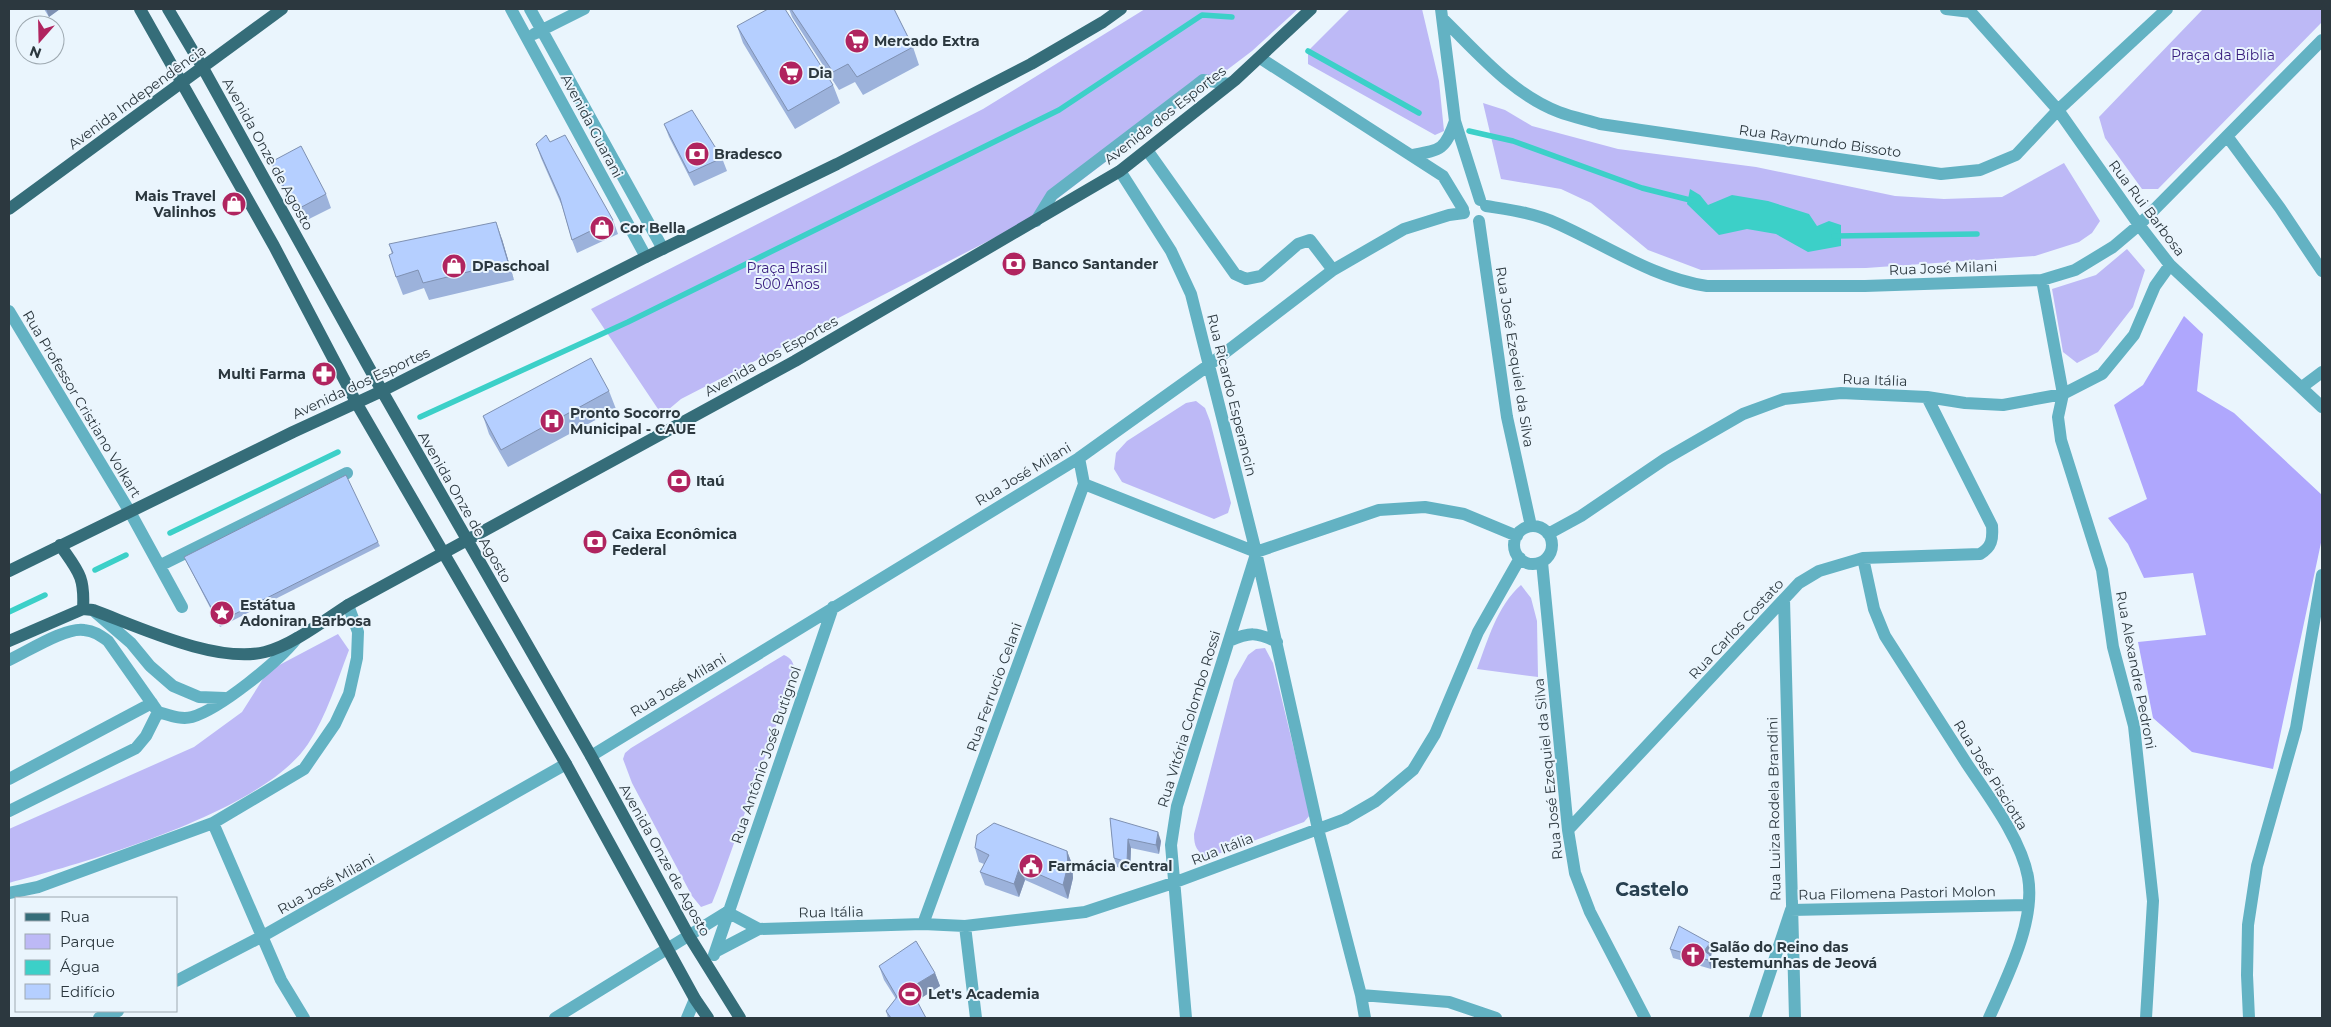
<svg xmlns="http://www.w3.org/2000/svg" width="2331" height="1027" viewBox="0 0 2331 1027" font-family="Montserrat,sans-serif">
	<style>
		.green { fill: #bdb9f6 }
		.forest { fill: #afa7fd }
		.water { fill: #3cd0c8 }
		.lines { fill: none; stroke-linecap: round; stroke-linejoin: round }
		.stream { stroke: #3cd0c8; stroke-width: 5.5 }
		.minor { stroke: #63b2c3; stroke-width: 12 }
		.major { stroke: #356d79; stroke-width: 12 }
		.wall { fill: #9cb2db }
		.shaded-wall { fill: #7f91b2 }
		.building { fill: #b5cfff; stroke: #7f91b2 }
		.labels { text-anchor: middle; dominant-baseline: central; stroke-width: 4; stroke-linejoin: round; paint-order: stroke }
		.poi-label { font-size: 14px; font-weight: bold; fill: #2c383f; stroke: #eaf5fd; text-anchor: start }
		.park-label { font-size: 14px; fill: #371c7d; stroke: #eaf5fd }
		.street-label { font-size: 14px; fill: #2c383f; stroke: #eaf5fd }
		.district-label { font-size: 19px; font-weight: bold; fill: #284050; stroke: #eaf5fd }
	</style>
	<rect width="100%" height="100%" fill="#eaf5fd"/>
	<!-- green -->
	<path class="green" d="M1145,9H1298L1252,51L1029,220L681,399L662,415L591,309L983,109Z
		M1350,9H1422L1439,81L1444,131L1435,135L1308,64V51Z
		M2203,9H2322V22L2158,189H2142L2105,138L2099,117Z
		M1483,103L1505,110L1532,126L1618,149L1756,167L1895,196L1944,199L2002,197L2064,163L2100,221L2092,233L2079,242L2035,256L1866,268L1701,270L1648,250L1591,203L1561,189L1501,179Z
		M2127,249L2145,270L2133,307L2098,352L2077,363L2063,352L2052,289L2096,275Z
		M1196,401L1205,408L1210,421L1231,503L1228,513L1214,519L1122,482L1114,469L1116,453L1127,441L1186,403Z
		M1521,585L1531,598L1537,621L1538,677L1477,669C1488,640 1497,606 1521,585Z
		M338,634L349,650C337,681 327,715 308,744C263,812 88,862 9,883V829L194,747L242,712L268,671Z
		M1265,648L1273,663L1310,815L1304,822L1207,858C1197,851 1194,847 1194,834L1234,680L1248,655L1256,649Z
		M784,655C796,660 795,670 792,681L718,888L712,903L701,907L692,896L632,783L623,759L625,753L631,748Z"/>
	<!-- forest -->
	<path class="forest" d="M2184,316L2203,334L2197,391L2234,413L2322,495V538L2273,769L2192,752L2153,718L2138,642L2206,635L2193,573L2144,578L2128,544L2108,518L2147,499L2114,405L2143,385Z"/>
	<!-- water -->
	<path class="water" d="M1690,189L1700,195L1708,205L1732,195L1768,201L1809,214L1817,226L1829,221L1841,225V246L1808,252L1776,234L1747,229L1719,235L1687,204Z"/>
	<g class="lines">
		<!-- stream -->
		<path class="stream" d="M1308,51L1419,113
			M1469,131L1513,141L1642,188L1694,201
			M1834,236L1977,234
			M420,417L628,322L1059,110L1202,15L1232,17
			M170,533L338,452
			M95,570L126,555
			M9,612L45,595"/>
		<!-- minor -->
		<path class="minor" d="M511,9L646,257
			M530,9L663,249
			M1441,9L1455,121L1480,200
			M1946,9L1971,12
			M1968,9L2058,110L2139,225L2170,265L2322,407
			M1443,19C1478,53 1512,94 1559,112C1572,117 1587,120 1600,124L1941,174L1980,170L2016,155L2058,110L2167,9
			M534,34L584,9
			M1260,58L1443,176L1463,209
			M2227,136L2280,208L2322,271
			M1147,150L1235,274L1246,279L1261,276L1298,244L1310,240L1333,270
			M1412,155C1441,150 1445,150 1455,121
			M1120,171L1171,251L1191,294L1256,552L1318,829L1361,995L1365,1018
			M1486,206C1510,210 1534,213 1556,223C1606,245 1653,278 1707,286H1865L2042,280L2075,270L2113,247L2139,225L2322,40
			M1036,221L1052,195L1194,87L1203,80L1229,84
			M1479,221L1507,417L1531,526
			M2042,280L2063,394L2058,417L2061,440L2102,570L2113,647L2134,726L2153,901L2146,1018
			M9,311L130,512L182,607
			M2302,387L2322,372
			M1084,484L1256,552L1379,510L1425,507L1464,514L1517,536
			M1514 545a19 19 0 1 1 38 0a19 19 0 1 1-38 0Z
			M1548,534L1581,516L1665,459L1743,414L1784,399L1841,393L1927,397L1965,403L2003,405L2063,394L2102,374L2134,335L2155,286L2170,265
			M1863,558L1874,609L1885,636C1913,679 1940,722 1967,764C1989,797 2021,839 2028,877C2036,922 2006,979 1989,1018
			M1542,562L1568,830L1575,873L1590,912L1645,1018
			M161,565L347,473
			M1784,599L1795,1018
			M95,612L131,643L150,666L173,686L199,697L225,698
			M1229,641C1250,632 1256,632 1277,642
			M9,660C27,652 65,627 84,630C94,631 100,635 108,641L158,712L146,736L136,748L9,811
			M158,712C169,715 181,720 192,717C220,709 279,661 297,638
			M591,756L1079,458L1209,365L1333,270L1404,229L1449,215L1464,213
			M9,779L152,703
			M213,823L281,980L304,1018
			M1568,830L1799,583L1819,571L1863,558L1980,554C1992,547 1993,539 1992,526L1927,397
			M9,893L38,887L213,823L304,769L335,724L349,694L357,658L358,632L348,605
			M727,912L759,929
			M923,924L1084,484L1079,458
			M965,926L976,1018
			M715,952L759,929L923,924L965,926L1085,912L1173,883L1345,819L1376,801L1413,770L1435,734L1478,632L1520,558
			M714,955L833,607
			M176,981L261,937L566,764
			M1361,995L1449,1002L1496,1018
			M99,1018L118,1011
			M555,1018L727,912
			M687,1018L695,999
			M1186,1018L1171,845L1177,806L1256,554
			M1755,1018L1791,910L2027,905
			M2249,1018L2247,975L2248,925L2257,866L2296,728L2322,575"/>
		<!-- major -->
		<path class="major" d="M140,9L274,246L357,404L566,764L695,999L708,1018
			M168,9L203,68L382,391L591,756L689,936L740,1018
			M9,209L282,9
			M60,545C78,571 85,576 83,609
			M9,571L293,432L382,391L646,257L837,164L1031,64L1103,22L1121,9
			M9,641L83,609L93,610C139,627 217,664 265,652C291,646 325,620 348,605L795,361L1120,171L1235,80L1311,9"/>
	</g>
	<!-- wall -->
	<path class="wall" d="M44,9H60L49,17Z
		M789,9H894L913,47L919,65L863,95L855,82L839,90L792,17Z
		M737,26L833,85L840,103L795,129L743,43Z
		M664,124L722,158L727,171L694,186L669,137Z
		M550,142L613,220L618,234L577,253L572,240L562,206L541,158L536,144Z
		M271,162L326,194L331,208L301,223L276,175Z
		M502,239L514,280L429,300L424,288L403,295L396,277L392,254L389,244Z
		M609,391L616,409L508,467L489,434L483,416Z
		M378,542L380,546L220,627L184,557Z
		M1110,818L1161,841L1159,854L1131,848L1130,871L1117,867L1114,858Z
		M975,848L1067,851L1072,864L1073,878L1068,899L1025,880L1019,897L985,885L980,872L984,864L979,862Z
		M1670,949L1713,952L1711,955L1714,964L1711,969L1673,958Z
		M879,966L935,973L940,986L916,1001L926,1018H888L886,1011L896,999L884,980Z"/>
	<!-- shaded-wall -->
	<path class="shaded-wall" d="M46,9H60L49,17Z
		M496,222L502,239L514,280L508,262Z
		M1158,832L1161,841L1159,854L1156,845Z
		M1128,839L1131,848L1130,871L1127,862Z
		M1067,851L1072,864L1073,878L1068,899L1063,885Z
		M1020,866L1025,880L1019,897L1014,884Z
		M1710,943L1713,952L1711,955L1714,964L1711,969L1708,960L1709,958L1707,961L1704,951Z
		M935,973L940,986L915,1002L910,988Z"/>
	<!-- building -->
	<path class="building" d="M768,9H785L833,85L788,111L737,26Z
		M791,9H894L913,47L857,77L848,64L833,72Z
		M692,110L722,158L689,173L664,124Z
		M546,135L550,142L565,135L613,220L572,240L560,198L536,144Z
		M301,146L326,194L296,210L271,162Z
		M496,222L508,262L423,283L418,270L396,277L389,255L393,253L389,244Z
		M591,358L609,391L501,450L483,416Z
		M346,475L378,542L219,622L184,557Z
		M1110,818L1158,832L1156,845L1128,839L1127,862L1114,858Z
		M994,823L1067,851L1068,865L1063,885L1020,866L1014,884L980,872L989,855L975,848L977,835Z
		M1679,926L1710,943L1704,951L1710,955L1708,960L1670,949Z
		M916,941L935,973L910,988L926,1018H891L886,1011L897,997L879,966Z"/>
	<!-- icons -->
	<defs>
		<symbol id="supermarket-disc" viewBox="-11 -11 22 22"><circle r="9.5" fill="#b0245f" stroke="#eaf5fd"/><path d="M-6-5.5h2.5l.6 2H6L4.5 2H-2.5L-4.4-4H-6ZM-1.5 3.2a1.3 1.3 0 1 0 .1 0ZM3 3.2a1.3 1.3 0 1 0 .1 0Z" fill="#fff"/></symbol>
		<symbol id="bank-disc" viewBox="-11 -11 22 22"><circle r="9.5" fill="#b0245f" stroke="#eaf5fd"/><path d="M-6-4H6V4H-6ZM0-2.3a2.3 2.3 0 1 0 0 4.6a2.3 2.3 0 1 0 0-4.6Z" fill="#fff"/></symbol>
		<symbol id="shop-disc" viewBox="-11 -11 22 22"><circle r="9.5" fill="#b0245f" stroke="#eaf5fd"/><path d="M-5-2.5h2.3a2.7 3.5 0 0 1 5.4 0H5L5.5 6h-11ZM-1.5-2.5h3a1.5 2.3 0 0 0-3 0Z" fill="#fff"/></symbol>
		<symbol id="pharmacy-disc" viewBox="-11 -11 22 22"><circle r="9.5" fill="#b0245f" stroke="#eaf5fd"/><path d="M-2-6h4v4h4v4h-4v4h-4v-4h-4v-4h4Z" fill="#fff"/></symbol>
		<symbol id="hospital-disc" viewBox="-11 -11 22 22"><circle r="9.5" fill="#b0245f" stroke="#eaf5fd"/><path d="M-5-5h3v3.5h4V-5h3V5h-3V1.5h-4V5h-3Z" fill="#fff"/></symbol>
		<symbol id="sight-disc" viewBox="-11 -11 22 22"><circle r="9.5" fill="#b0245f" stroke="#eaf5fd"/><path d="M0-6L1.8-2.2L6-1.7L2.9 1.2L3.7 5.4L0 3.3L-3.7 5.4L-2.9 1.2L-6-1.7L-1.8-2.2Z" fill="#fff"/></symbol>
		<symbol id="civic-disc" viewBox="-11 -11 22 22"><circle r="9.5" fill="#b0245f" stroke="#eaf5fd"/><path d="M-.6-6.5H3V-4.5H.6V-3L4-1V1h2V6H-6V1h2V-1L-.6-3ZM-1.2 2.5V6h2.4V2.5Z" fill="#fff"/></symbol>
		<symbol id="church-disc" viewBox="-11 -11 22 22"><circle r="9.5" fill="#b0245f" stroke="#eaf5fd"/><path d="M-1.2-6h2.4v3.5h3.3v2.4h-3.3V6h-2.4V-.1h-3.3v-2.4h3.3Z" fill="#fff"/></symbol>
		<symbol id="stadium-disc" viewBox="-11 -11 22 22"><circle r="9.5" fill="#b0245f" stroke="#eaf5fd"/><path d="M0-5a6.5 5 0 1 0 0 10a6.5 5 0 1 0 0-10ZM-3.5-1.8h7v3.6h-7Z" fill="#fff"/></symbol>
	</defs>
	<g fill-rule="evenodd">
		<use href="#supermarket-disc" x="843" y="27" width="28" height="28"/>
		<use href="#supermarket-disc" x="777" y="59" width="28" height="28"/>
		<use href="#bank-disc" x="683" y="140" width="28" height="28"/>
		<use href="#shop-disc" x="220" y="190" width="28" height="28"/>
		<use href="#shop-disc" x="588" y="214" width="28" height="28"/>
		<use href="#bank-disc" x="1000" y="250" width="28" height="28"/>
		<use href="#shop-disc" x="440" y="252" width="28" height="28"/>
		<use href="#pharmacy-disc" x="310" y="360" width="28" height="28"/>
		<use href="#hospital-disc" x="538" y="407" width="28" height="28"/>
		<use href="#bank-disc" x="665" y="467" width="28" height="28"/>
		<use href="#bank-disc" x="581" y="528" width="28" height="28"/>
		<use href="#sight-disc" x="208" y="599" width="28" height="28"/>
		<use href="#civic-disc" x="1017" y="852" width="28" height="28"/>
		<use href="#church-disc" x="1679" y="941" width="28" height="28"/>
		<use href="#stadium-disc" x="896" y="980" width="28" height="28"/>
	</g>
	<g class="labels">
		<!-- poi labels -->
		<g class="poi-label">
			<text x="874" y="41">Mercado Extra</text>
			<text x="808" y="73">Dia</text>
			<text x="714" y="154">Bradesco</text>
			<text x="216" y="196" text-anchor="end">Mais Travel<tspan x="216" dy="16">Valinhos</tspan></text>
			<text x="620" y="228">Cor Bella</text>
			<text x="1032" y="264">Banco Santander</text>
			<text x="472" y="266">DPaschoal</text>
			<text x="306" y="374" text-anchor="end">Multi Farma</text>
			<text x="570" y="413">Pronto Socorro<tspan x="570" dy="16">Municipal - CAUE</tspan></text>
			<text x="696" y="481">Itaú</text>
			<text x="612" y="534">Caixa Econômica<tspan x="612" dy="16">Federal</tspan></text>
			<text x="240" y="605">Estátua<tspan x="240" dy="16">Adoniran Barbosa</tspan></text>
			<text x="1048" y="866">Farmácia Central</text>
			<text x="1710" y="947">Salão do Reino das<tspan x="1710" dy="16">Testemunhas de Jeová</tspan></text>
			<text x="928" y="994">Let's Academia</text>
		</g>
		<!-- park labels -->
		<g class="park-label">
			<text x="2223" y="55">Praça da Bíblia</text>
			<text x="787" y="268">Praça Brasil<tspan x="787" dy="16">500 Anos</tspan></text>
		</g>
		<!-- street labels -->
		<g class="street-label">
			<text transform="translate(137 97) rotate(-36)">Avenida Independência</text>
			<text transform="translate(1165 115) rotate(-38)">Avenida dos Esportes</text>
			<text transform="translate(592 126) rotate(62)">Avenida Guarani</text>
			<text transform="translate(1820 141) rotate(8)">Rua Raymundo Bissoto</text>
			<text transform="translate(268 154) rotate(61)">Avenida Onze de Agosto</text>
			<text transform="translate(2147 208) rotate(53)">Rua Rui Barbosa</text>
			<text transform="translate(1943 268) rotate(-2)">Rua José Milani</text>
			<text transform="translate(771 356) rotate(-29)">Avenida dos Esportes</text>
			<text transform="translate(1515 357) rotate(81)">Rua José Ezequiel da Silva</text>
			<text transform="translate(1875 380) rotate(2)">Rua Itália</text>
			<text transform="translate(361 383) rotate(-25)">Avenida dos Esportes</text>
			<text transform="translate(1232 395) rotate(76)">Rua Ricardo Esperancin</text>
			<text transform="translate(82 404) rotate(59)">Rua Professor Cristiano Volkart</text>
			<text transform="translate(1023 474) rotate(-31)">Rua José Milani</text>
			<text transform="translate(465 507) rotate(60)">Avenida Onze de Agosto</text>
			<text transform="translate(1736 629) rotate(-47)">Rua Carlos Costato</text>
			<text transform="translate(2136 670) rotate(79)">Rua Alexandre Pedroni</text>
			<text transform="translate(678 685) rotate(-31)">Rua José Milani</text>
			<text transform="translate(994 687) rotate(-70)">Rua Ferrucio Celani</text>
			<text transform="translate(1189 719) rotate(-73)">Rua Vitória Colombo Rossi</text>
			<text transform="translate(766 755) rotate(-71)">Rua Antônio José Butignol</text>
			<text transform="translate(1548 769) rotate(-96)">Rua José Ezequiel da Silva</text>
			<text transform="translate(1991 775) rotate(58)">Rua José Pisciotta</text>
			<text transform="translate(1774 809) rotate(-91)">Rua Luiza Rodela Brandini</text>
			<text transform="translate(1222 849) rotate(-21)">Rua Itália</text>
			<text transform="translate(665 860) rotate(61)">Avenida Onze de Agosto</text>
			<text transform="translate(326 884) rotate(-29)">Rua José Milani</text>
			<text transform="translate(1897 893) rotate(-1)">Rua Filomena Pastori Molon</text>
			<text transform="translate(831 912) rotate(-1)">Rua Itália</text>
		</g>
		<!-- district labels -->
		<g class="district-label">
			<text x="1652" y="889">Castelo</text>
		</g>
	</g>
	<!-- border -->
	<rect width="2331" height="1027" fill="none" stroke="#2c383f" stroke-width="20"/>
	<!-- legend -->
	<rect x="15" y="897" width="162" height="115" fill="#eaf5fd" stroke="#9ea9b1"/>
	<rect x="25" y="913" width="25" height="8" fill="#356d79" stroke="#9ea9b1"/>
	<text x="60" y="922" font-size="15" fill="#2c383f">Rua</text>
	<rect x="25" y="934" width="25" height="15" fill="#bdb9f6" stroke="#9ea9b1"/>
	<text x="60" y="947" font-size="15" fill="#2c383f">Parque</text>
	<rect x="25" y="960" width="25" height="15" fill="#3cd0c8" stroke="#9ea9b1"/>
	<text x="60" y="972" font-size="15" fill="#2c383f">Água</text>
	<rect x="25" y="984" width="25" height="15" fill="#b5cfff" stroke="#9ea9b1"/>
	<text x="60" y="997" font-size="15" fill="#2c383f">Edifício</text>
	<!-- north arrow -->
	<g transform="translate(40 40) rotate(200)"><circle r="24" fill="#eaf5fd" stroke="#9ea9b1"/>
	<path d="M0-4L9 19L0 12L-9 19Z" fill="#b0245f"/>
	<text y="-8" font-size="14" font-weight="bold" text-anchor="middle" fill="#2c383f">N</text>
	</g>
</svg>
